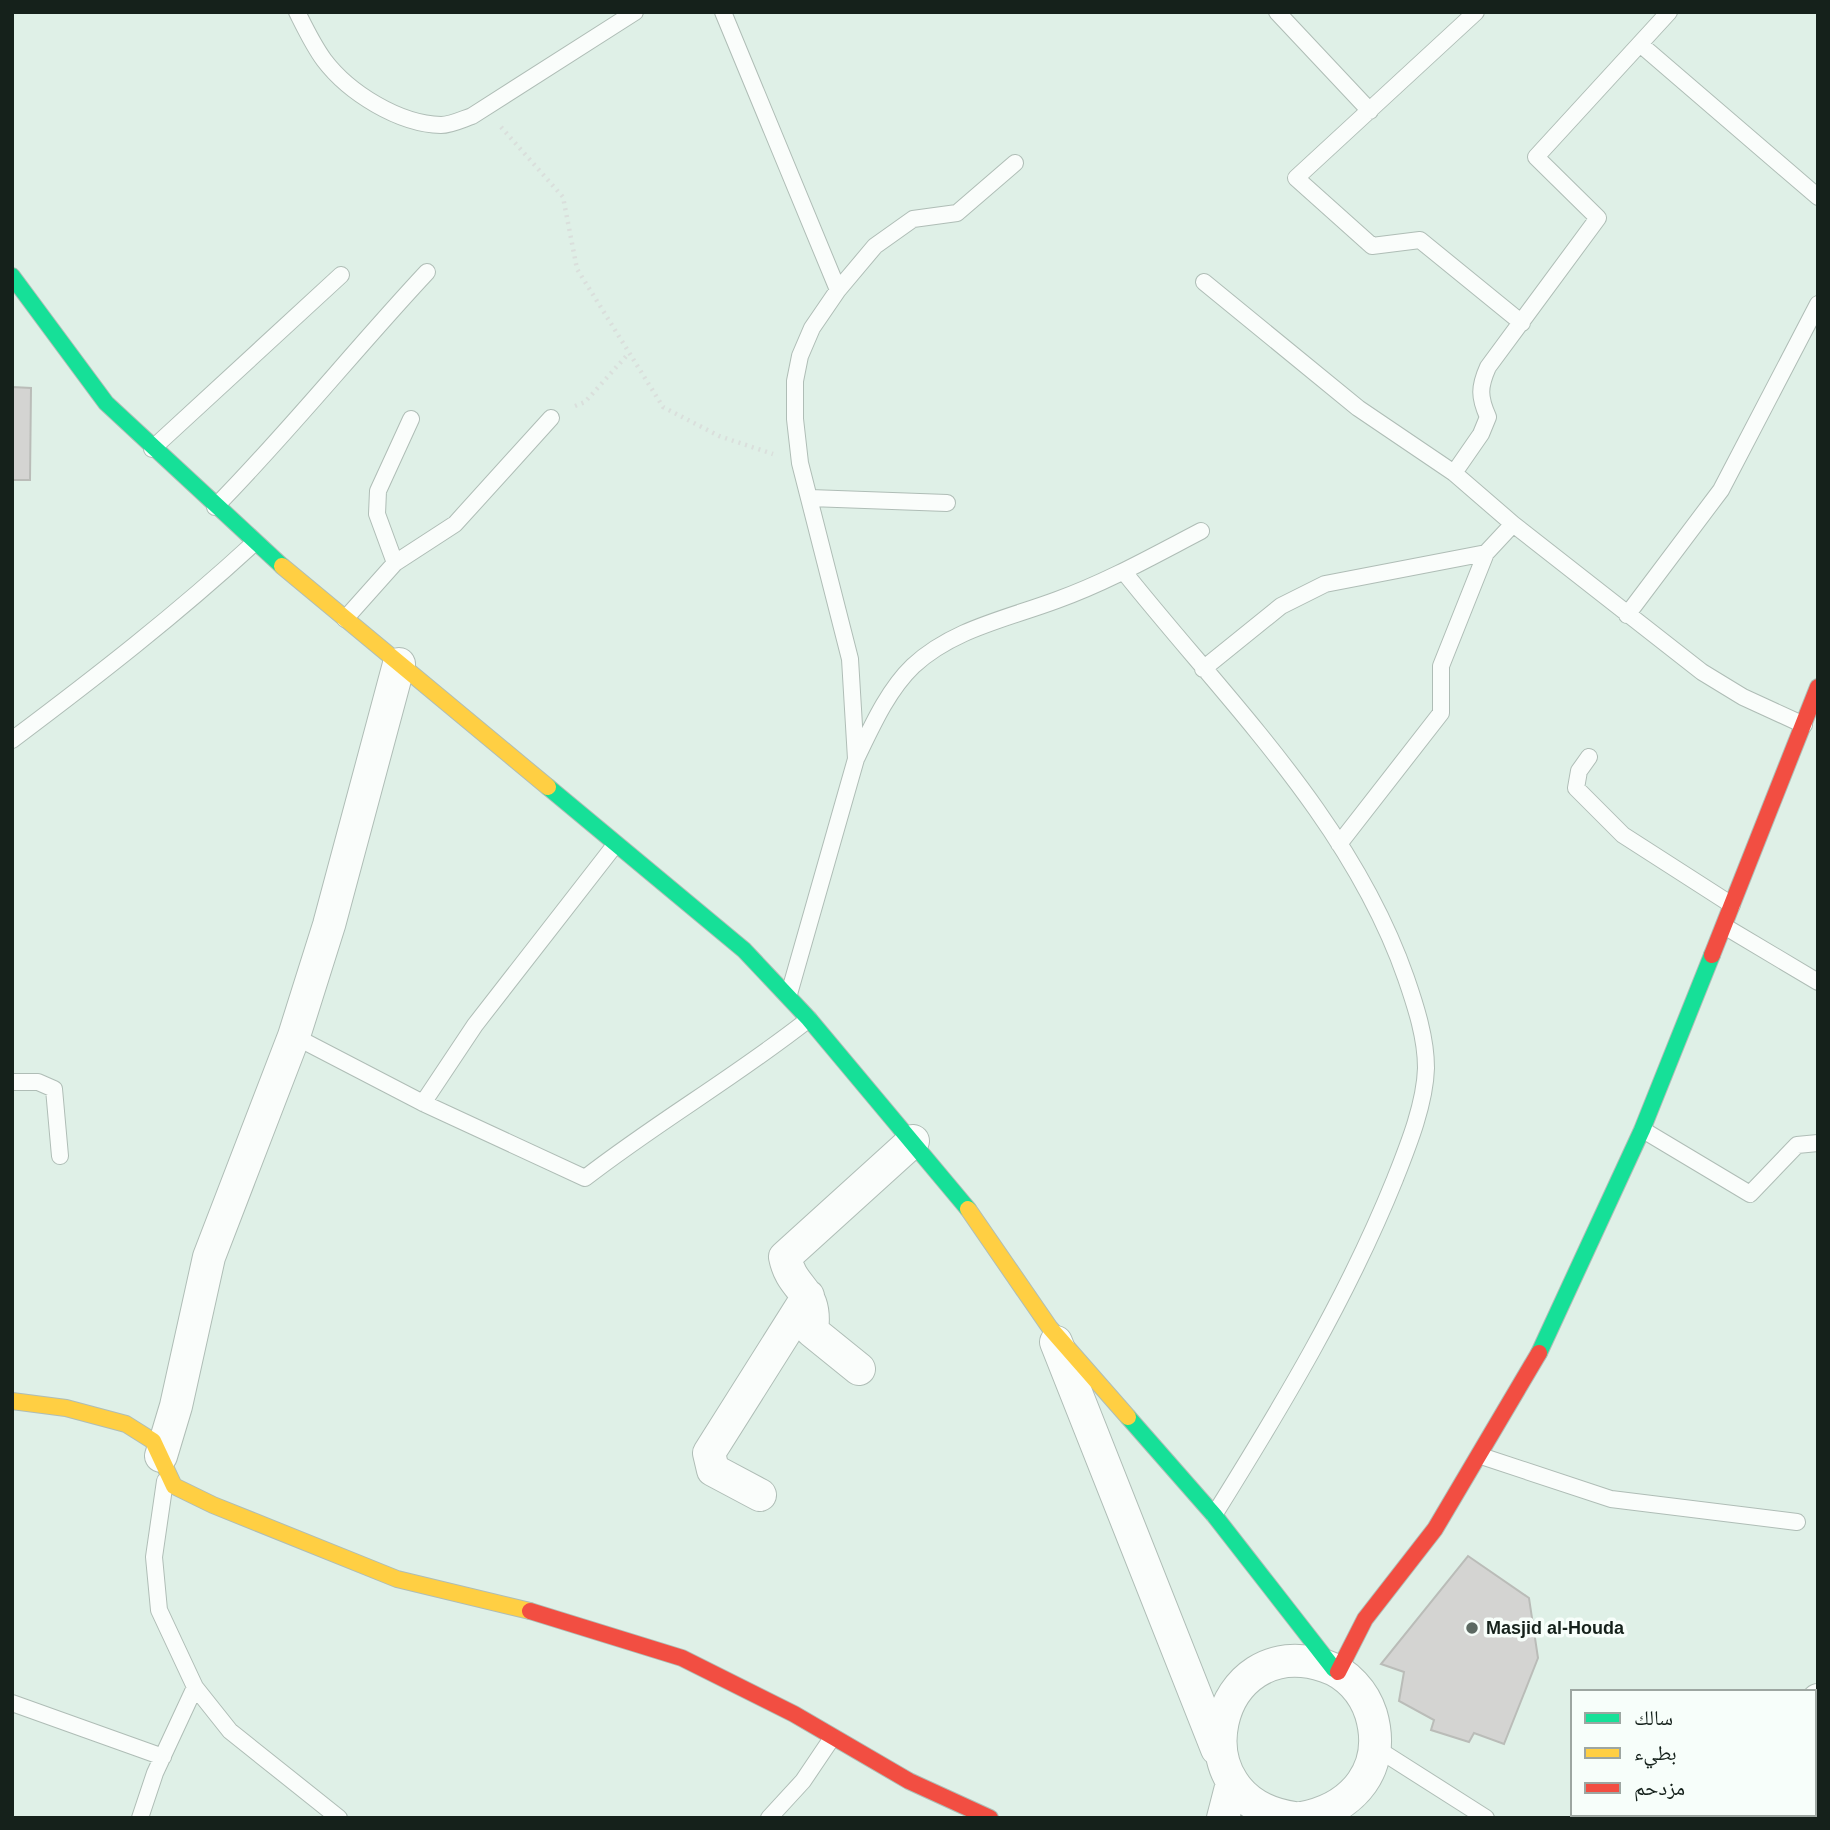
<svg xmlns="http://www.w3.org/2000/svg" width="1830" height="1830" viewBox="0 0 1830 1830" font-family="Arial,'Noto Naskh Arabic',sans-serif">
	<style>
		.building { fill: #d4d4d2; stroke: #babcb8; stroke-width: 2 }
		.lines { fill: none; stroke-linecap: round; stroke-linejoin: round }
		.lane-casing { stroke: #afbdb6; stroke-width: 18 }
		.street-casing { stroke: #afbdb6; stroke-width: 34 }
		.fast-casing { stroke: #afbdb6; stroke-width: 18 }
		.slow-casing { stroke: #afbdb6; stroke-width: 18 }
		.jam-casing { stroke: #afbdb6; stroke-width: 18 }
		.path { stroke: #dadfdc; stroke-width: 4.5; stroke-dasharray: 2 5; stroke-linecap: butt }
		.lane { stroke: #fafdfb; stroke-width: 16 }
		.street { stroke: #fafdfb; stroke-width: 32 }
		.fast { stroke: #16e098; stroke-width: 16 }
		.slow { stroke: #ffcf43; stroke-width: 16 }
		.jam { stroke: #f24e42; stroke-width: 16 }
		.poi-dot { fill: #5c6962; stroke: #f7fefa; stroke-width: 2.5 }
		.labels { text-anchor: middle; dominant-baseline: central; stroke-width: 7; stroke-linejoin: round; paint-order: stroke }
		.poi-label { font-size: 18px; font-weight: bold; fill: #15211b; stroke: #f7fefa; text-anchor: start }
	</style>
	<rect width="100%" height="100%" fill="#dff0e7"/>
	<!-- building -->
	<path class="building" d="M12,387L31,388L30,480H12Z
		M1468,1556L1529,1598L1538,1658L1504,1744L1474,1733L1469,1742L1431,1730L1434,1720L1399,1701L1404,1672L1381,1664Z"/>
	<g class="lines">
		<defs>
			<path id="lane" d="M297,12C305,28 313,45 324,60C349,93 399,124 441,125C451,125 463,119 472,116L635,12
				M723,12L838,290L812,328L800,356L795,381V419L800,463L850,659L856,759L789,994
				M1277,12L1370,111
				M1476,12L1296,178L1372,246L1420,240L1522,323
				M1669,12L1536,157L1598,218L1488,367C1479,387 1479,397 1488,417L1481,434L1454,473L1513,524L1702,672L1743,697L1804,725
				M1640,44L1818,197
				M1204,282L1358,408L1454,473
				M838,290L875,246L913,219L957,213L1015,163
				M152,449L341,275
				M810,498L947,503
				M215,507C289,432 355,349 427,272
				M395,563L377,514L378,491L411,419
				M1124,572C1226,700 1351,820 1406,978C1416,1007 1426,1038 1426,1068C1425,1104 1408,1146 1395,1179C1347,1298 1282,1406 1214,1515
				M1627,615L1721,490L1818,304
				M345,619L395,563L455,524L551,418
				M1203,669L1281,606L1325,584L1486,553L1513,524
				M12,740C96,677 177,614 254,543
				M857,757C872,726 888,690 913,666C953,629 1006,619 1057,600C1107,582 1153,556 1201,531
				M1589,757L1579,771L1576,788L1623,835L1732,905
				M1339,844L1441,713V666L1486,553
				M1724,926L1818,982
				M294,1036L423,1103L585,1178C657,1122 737,1076 809,1019
				M12,1082H38L54,1089L60,1156
				M423,1103L475,1025L615,845
				M1643,1130L1750,1194L1797,1145L1818,1143
				M1481,1456L1611,1499L1797,1522
				M165,1481L154,1557L159,1610L195,1687L230,1731L339,1818
				M12,1703L163,1757
				M1376,1748L1486,1818
				M140,1818L155,1773L195,1687
				M769,1818L803,1781L832,1738"/>
			<path id="street" d="M1056,1342L1217,1749
				M859,1369L812,1331C818,1288 792,1292 785,1257L913,1141
				M161,1456L176,1406L209,1257L294,1036L329,925L399,664
				M760,1495L713,1470L709,1453L808,1296
				M1814,1704L1818,1700
				M1223,1818L1232,1783
				M1295,1818C1173,1802 1214,1629 1325,1666C1347,1673 1364,1692 1371,1714C1387,1768 1354,1808 1302,1818
				M1708,1818L1712,1814"/>
			<path id="fast" d="M12,276L106,403L282,566
				M548,787L744,950L809,1019L968,1209
				M1539,1353L1642,1130L1712,955
				M1128,1417L1214,1515L1334,1669"/>
			<path id="slow" d="M282,566L548,787
				M968,1209L1050,1328L1128,1417
				M12,1401L66,1408L126,1424L153,1441L174,1486L213,1505L397,1579L530,1611"/>
			<path id="jam" d="M1712,955L1818,687
				M530,1611L682,1658L794,1714L909,1781L990,1818
				M1338,1672L1365,1619L1435,1529L1539,1353"/>
		</defs>
		<!-- lane casing -->
		<use href="#lane" class="lane-casing"/>
		<!-- street casing -->
		<use href="#street" class="street-casing"/>
		<!-- fast casing -->
		<use href="#fast" class="fast-casing"/>
		<!-- slow casing -->
		<use href="#slow" class="slow-casing"/>
		<!-- jam casing -->
		<use href="#jam" class="jam-casing"/>
		<!-- path -->
		<path class="path" d="M501,127L563,197L577,269L663,407L719,436L773,454
			M575,406L585,402L629,353"/>
		<!-- lane -->
		<use href="#lane" class="lane"/>
		<!-- street -->
		<use href="#street" class="street"/>
		<!-- fast -->
		<use href="#fast" class="fast"/>
		<!-- slow -->
		<use href="#slow" class="slow"/>
		<!-- jam -->
		<use href="#jam" class="jam"/>
	</g>
	<!-- markers -->
	<circle class="poi-dot" cx="1472" cy="1628" r="7"/>
	<g class="labels">
		<!-- poi labels -->
		<g class="poi-label">
			<text x="1486" y="1628">Masjid al-Houda</text>
		</g>
	</g>
	<!-- border -->
	<rect width="1830" height="1830" fill="none" stroke="#15211b" stroke-width="28"/>
	<!-- legend -->
	<rect x="1571" y="1690" width="245" height="126" fill="#f7fefa" stroke="#9da6a1" stroke-width="2"/>
	<rect x="1585" y="1713" width="35" height="10" fill="#16e098" stroke="#9da6a1" stroke-width="2"/>
	<text x="1634" y="1725" font-size="21" fill="#15211b">سالك</text>
	<rect x="1585" y="1748" width="35" height="10" fill="#ffcf43" stroke="#9da6a1" stroke-width="2"/>
	<text x="1634" y="1760" font-size="21" fill="#15211b">بطيء</text>
	<rect x="1585" y="1783" width="35" height="10" fill="#f24e42" stroke="#9da6a1" stroke-width="2"/>
	<text x="1634" y="1795" font-size="21" fill="#15211b">مزدحم</text>
</svg>
